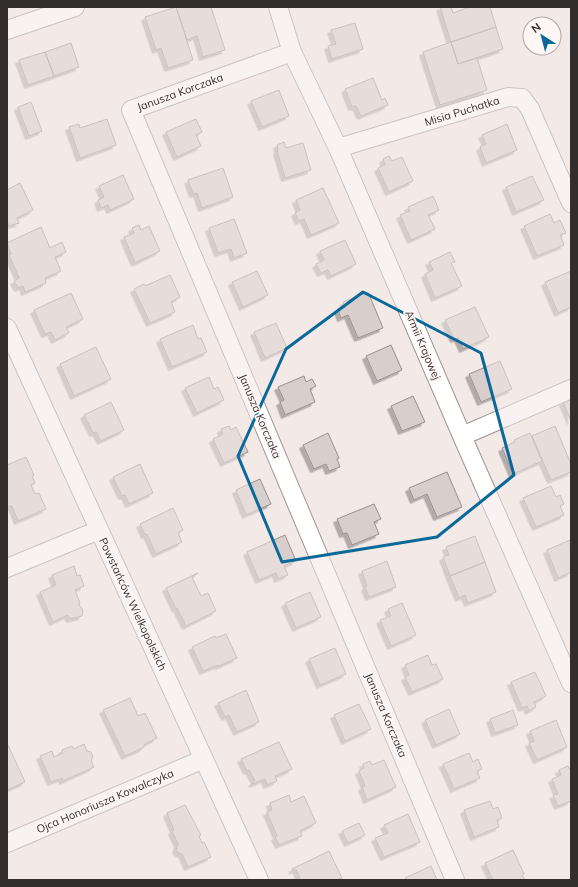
<svg xmlns="http://www.w3.org/2000/svg" width="578" height="887" viewBox="0 0 578 887" font-family="Mulish,sans-serif">
	<style>
		.building { fill: #d8cecc; stroke: #988f8e; filter: url(#shadow) }
		.lines { fill: none; stroke-linecap: round; stroke-linejoin: round }
		.street-casing { stroke: #9f9593; stroke-width: 20 }
		.street { stroke: #fff; stroke-width: 18 }
		.marked { fill: none; stroke: #0a6998; stroke-width: 3; stroke-linejoin: round }
		.labels { text-anchor: middle; dominant-baseline: central; stroke-width: 3.5; stroke-linejoin: round; paint-order: stroke }
		.street-label { font-size: 11px; fill: #322e2e; stroke: #fff7f5 }
	</style>
	<defs>
		<filter id="shadow"><feDropShadow dx="-3.5" dy="3.5" stdDeviation="0" flood-color="#0004"/></filter>
	</defs>
	<rect width="100%" height="100%" fill="#f3e9e7"/>
	<!-- building -->
	<path class="building" d="M176,7L193,60L168,68L161,48L156,50L145,17Z
		M176,7H211L225,50L203,57L197,36L187,40Z
		M440,7H451L453,13L470,7H490L496,27L451,42Z
		M355,23L363,49L332,59L328,46L336,44L331,30Z
		M496,27L503,49L458,64L451,42Z
		M451,42L458,64L477,58L487,90L440,105L423,52Z
		M71,43L79,67L54,76L45,52Z
		M45,52L54,76L28,85L19,60Z
		M373,78L382,100L385,98L388,105L361,116L356,106L352,107L345,89Z
		M279,90L289,116L262,127L251,101Z
		M31,102L42,131L29,136L18,107Z
		M107,119L116,145L80,158L69,127L79,124L80,128Z
		M196,119L202,132L196,135L201,146L177,157L166,132Z
		M507,124L517,150L486,163L480,147L486,144L482,135Z
		M284,142L286,148L303,143L311,170L285,178L277,151H278L277,145Z
		M389,156L392,161L402,157L413,181L389,192L378,168L385,165L383,159Z
		M223,168L233,197L202,208L197,193L193,194L188,180Z
		M123,175L134,199L110,210L108,205L101,208L98,200L104,197L99,186Z
		M532,176L544,200L516,212L506,187Z
		M20,183L33,210L17,218L19,223L9,226L7,222V190Z
		M323,188L339,223L311,235L304,219L299,221L295,213L300,210L296,200Z
		M433,196L439,210L428,215L435,229L411,240L400,215L410,211L408,207Z
		M550,214L554,223L560,220L566,233L560,235L564,245L537,256L524,226Z
		M234,219L247,253L234,258L231,249L218,253L209,228Z
		M139,225L141,230L149,226L160,251L135,263L124,237L134,233L132,228Z
		M41,227L50,248L62,242L66,252L55,257L61,271L45,278L46,283L25,292L23,286L18,288L14,281L19,278L9,255L11,254L7,243Z
		M345,240L356,264L331,276L328,270L321,273L316,264L324,260L320,251Z
		M450,252L455,262L451,263L462,286L435,298L425,274L433,270L429,262Z
		M257,271L268,295L243,307L232,282Z
		M571,271V307L558,313L545,282Z
		M170,275L180,297L171,302L175,312L150,323L134,289L144,284L145,286Z
		M368,292L383,328L358,338L348,315L341,318L338,310L345,307L343,302Z
		M71,293L83,319L66,327L69,333L55,340L51,332L45,334L34,310Z
		M475,307L489,337L463,349L458,338L454,339L445,320Z
		M276,323L287,348L265,358L254,332Z
		M193,325L198,339L201,338L207,352L172,367L160,339Z
		M391,345L402,370L377,381L366,356Z
		M96,347L111,379L74,396L60,364Z
		M500,361L512,389L481,402L469,374Z
		M304,376L306,382L312,379L316,386L310,389L315,402L285,415L280,402L284,400L278,387Z
		M209,377L214,389L218,387L224,400L197,413L185,388Z
		M413,396L425,422L402,431L391,406Z
		M571,399V421L563,402Z
		M111,402L124,430L101,441L96,432L93,433L84,415Z
		M229,426L231,430L236,427L248,452L224,463L213,439L223,434L221,429Z
		M555,426L571,464V472L551,480L532,436Z
		M328,433L339,458L337,459L340,467L329,471L326,464L314,469L303,445Z
		M530,433L542,461L513,474L502,448L515,442L514,440Z
		M26,457L34,475L32,476L35,483L31,485L35,494L39,493L46,509L18,521L12,506L8,507L7,505V465Z
		M140,464L153,493L129,504L125,495L122,496L113,477Z
		M447,472L462,507L437,517L427,494L414,500L409,488Z
		M260,479L271,504L246,515L236,490Z
		M551,486L556,497L560,495L564,504L560,506L564,515L536,527L523,498Z
		M374,504L381,519L374,522L379,534L352,545L347,533L343,534L337,519Z
		M173,508L183,530L178,533L182,542L156,554L147,534L145,535L140,524Z
		M285,535L296,561L284,566L288,575L278,579L276,573L259,580L247,552Z
		M475,536L485,562L450,576L443,557L449,555L446,547Z
		M570,540L571,572L558,578L547,550Z
		M387,561L396,587L369,597L365,587L367,586L362,571Z
		M485,562L496,592L468,603L465,595L459,598L450,576Z
		M74,566L77,576L80,575L84,586L75,590L80,603L79,604V606L81,607L83,611L82,616L70,619L68,615L53,622L40,592L56,585L52,575Z
		M198,573L192,577L201,596L208,593L216,611L186,626L177,608L176,609L166,588Z
		M310,592L321,617L296,628L285,603Z
		M402,603L416,635L391,646L380,620L391,616L388,609Z
		M226,634L237,658L219,666L218,665L203,671L192,647L215,636L216,638Z
		M335,648L346,674L320,685L309,659Z
		M428,655L432,665L436,664L443,679L412,692L405,677L409,675L405,665Z
		M535,672L546,696L534,702L536,707L529,711L527,706L522,708L511,682Z
		M246,690L259,722L237,732L229,715L225,717L218,703Z
		M130,698L138,716L145,713L157,738L145,744L143,748L125,756L103,710Z
		M359,704L371,729L345,741L334,715Z
		M449,709L460,734L436,745L425,720Z
		M513,710L518,725L495,733L490,719Z
		M556,720L567,747L537,760L529,743L534,741L530,731Z
		M279,742L292,769L275,776L277,781L267,785L265,779L253,784L252,783L255,781L249,770L247,771L241,759Z
		M7,743L25,782L7,790Z
		M84,744L87,751L91,752L93,757L91,761L94,767L63,781L62,778L51,782L40,756L52,751L54,757L63,753L62,750L72,746L74,749Z
		M469,753L473,762L478,759L482,769L477,771L480,778L454,789L443,764Z
		M384,760L396,787L367,800L362,787L365,786L359,771L364,768L363,764L370,761L372,765Z
		M568,766L571,771V801L558,806L553,795L558,794L552,779L561,775L559,770Z
		M289,795L291,802L304,796L316,823L300,831L302,836L279,845L275,837L277,836L267,812L272,810L270,803Z
		M490,801L493,809L498,807L502,818L497,820L499,827L474,837L464,810Z
		M185,805L201,835L199,836L202,843L204,842L211,857L188,867L182,854L179,853L176,850L178,844L172,831L174,830L167,813Z
		M408,814L420,842L384,857L375,838L388,833L384,825Z
		M359,823L365,835L348,843L342,831Z
		M513,850L524,874L522,875L525,880H493L485,863Z
		M329,851L342,878L337,880H297L300,878L296,869L293,871L292,869Z
		M431,866L437,880H406L405,878Z"/>
	<g class="lines">
		<defs>
			<path id="street" d="M278,7L292,52L338,148L462,436L571,683
				M7,30L75,7
				M292,52L131,110L455,880
				M338,148L508,97L522,98L530,109L571,203
				M7,328L259,880
				M462,436L571,389
				M7,568L99,530
				M7,843L204,759"/>
		</defs>
		<!-- street casing -->
		<use href="#street" class="street-casing"/>
		<!-- street -->
		<use href="#street" class="street"/>
	</g>
	<!-- marked area -->
	<path d="M0 0H578V887H0ZM363,292L481,353L514,475L437,537L282,562L238,456L286,349Z" fill="#f3e9e7" fill-opacity=".55" fill-rule="evenodd"/>
	<path class="marked" d="M363,292L481,353L514,475L437,537L282,562L238,456L286,349Z"/>
	<g class="labels">
		<!-- street labels -->
		<g class="street-label">
			<text transform="translate(180 92) rotate(-20)">Janusza Korczaka</text>
			<text transform="translate(462 111) rotate(-17)">Misia Puchatka</text>
			<text transform="translate(423 345) rotate(67)">Armii Krajowej</text>
			<text transform="translate(260 416) rotate(67)">Janusza Korczaka</text>
			<text transform="translate(133 604) rotate(65)">Powstańców Wielkopolskich</text>
			<text transform="translate(386 715) rotate(67)">Janusza Korczaka</text>
			<text transform="translate(105 801) rotate(-23)">Ojca Honoriusza Kowalczyka</text>
		</g>
	</g>
	<!-- border -->
	<rect width="578" height="887" fill="none" stroke="#322e2e" stroke-width="16"/>
	<!-- north arrow -->
	<g transform="translate(542 36) rotate(324)"><circle r="19" fill="#fff7f5" stroke="#ada7a5"/>
	<path d="M0-3L7 15L0 10L-7 15Z" fill="#0a6998"/>
	<text y="-6" font-size="11" font-weight="bold" text-anchor="middle" fill="#322e2e">N</text>
	</g>
</svg>
